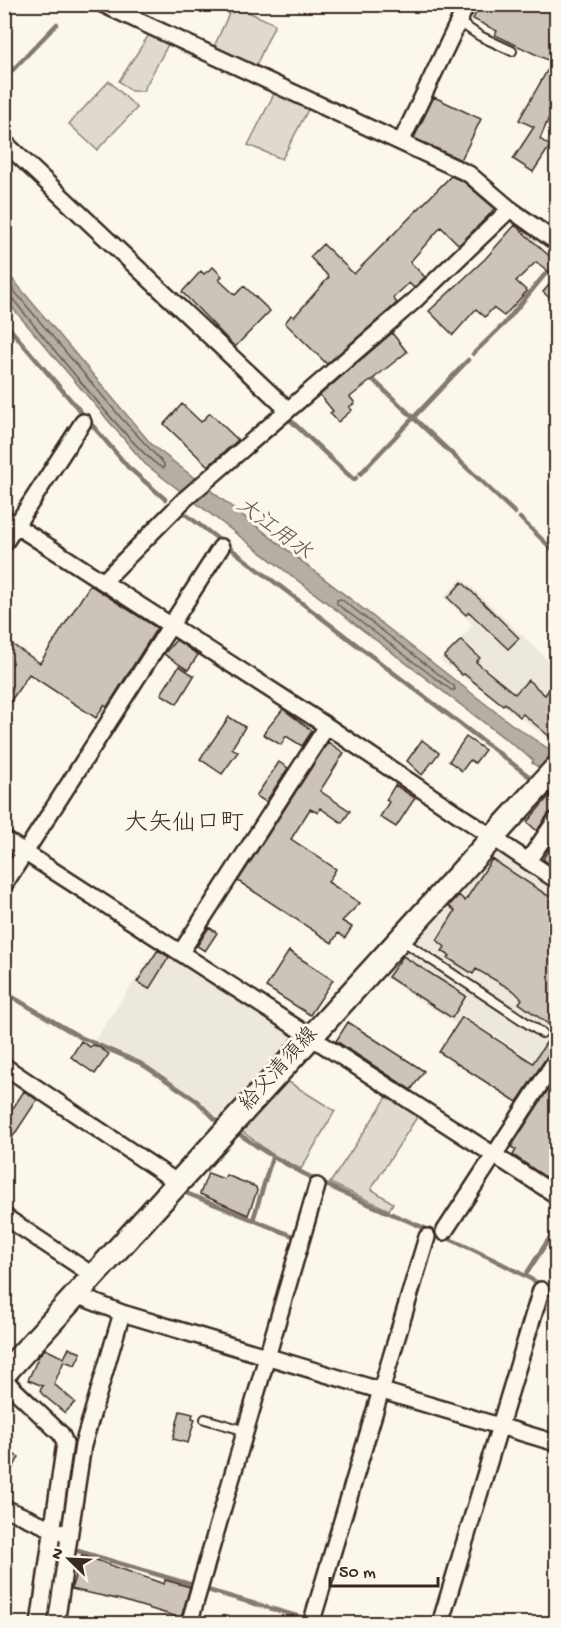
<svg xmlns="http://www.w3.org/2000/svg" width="561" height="1628" viewBox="0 0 561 1628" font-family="'Gochi Hand','Klee One',sans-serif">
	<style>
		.built { fill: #ede8dd }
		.green { fill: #dfd9ce; stroke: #8d8276; stroke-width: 1.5 }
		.water { fill: #b6aea2; stroke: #85796d; stroke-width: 1.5 }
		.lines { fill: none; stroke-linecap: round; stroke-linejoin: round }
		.shore { stroke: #6c5f53; stroke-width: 1.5 }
		.stream { stroke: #85796d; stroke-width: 4.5 }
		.building { fill: #ccc4b9; stroke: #3b2a1e; stroke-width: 1.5 }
		.lane-casing { stroke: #3b2a1e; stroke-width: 12 }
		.street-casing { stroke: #3b2a1e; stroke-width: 20 }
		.secondary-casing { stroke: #3b2a1e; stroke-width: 27 }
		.lane { stroke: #fbf7ec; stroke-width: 8 }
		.street { stroke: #fbf7ec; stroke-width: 15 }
		.secondary { stroke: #fbf7ec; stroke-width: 22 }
		.labels { text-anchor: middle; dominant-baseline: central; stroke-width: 6; stroke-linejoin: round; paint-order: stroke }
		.street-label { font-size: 21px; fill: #3b2a1e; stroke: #fbf7ec }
		.water-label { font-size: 22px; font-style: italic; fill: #605246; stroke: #fbf7ec }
		.quarter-label { font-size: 24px; fill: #3b2a1e; stroke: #fbf7ec }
	</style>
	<rect width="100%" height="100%" fill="#fbf7ec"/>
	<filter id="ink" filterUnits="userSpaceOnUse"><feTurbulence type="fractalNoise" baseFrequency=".0167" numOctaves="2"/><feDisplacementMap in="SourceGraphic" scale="12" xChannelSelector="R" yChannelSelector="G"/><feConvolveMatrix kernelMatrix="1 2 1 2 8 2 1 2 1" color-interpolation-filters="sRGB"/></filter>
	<g filter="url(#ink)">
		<!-- built -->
		<path class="built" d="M462,578L556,668V744L440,660L473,625L444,597Z
			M490,853H503L556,889V1047L544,1067L462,1015L456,1024L380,974Z
			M160,943L297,1033L219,1118L198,1099L154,1072L140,1060L95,1040Z"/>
		<!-- green -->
		<path class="green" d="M233,5L275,24L254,70L212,51Z
			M152,30L171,39L143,91H131L119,81Z
			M109,81L137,108L97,150L69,124Z
			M277,88L311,104L282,159L248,145Z
			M284,1079L335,1111L301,1169L273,1155L239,1129Z
			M389,1094L419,1114L371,1189L393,1203L389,1210L330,1183Z"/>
		<!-- water -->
		<path class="water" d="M4,269L152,445L510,723L556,754V779L532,763L533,760L145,464L5,299Z"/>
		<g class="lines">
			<!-- shore -->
			<path class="shore" d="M4,279L122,419L164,464V468C147,468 31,321 12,298L4,296
				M341,599L454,686L455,690H451L337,604V600Z"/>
			<!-- stream -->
			<path class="stream" d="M4,79L57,24
				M4,322L128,467L165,499
				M473,354L504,324L556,261
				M368,375L515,513
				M288,418L354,480L356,478
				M360,474L468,360
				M184,513L530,777
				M520,518L556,553
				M4,992L80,1037L140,1063L197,1101L216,1120
				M239,1134C312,1187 399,1214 480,1253C506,1265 531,1279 556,1293
				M186,1193L298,1238
				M253,1220L272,1158
				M525,1276L556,1228
				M16,1380L64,1427
				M67,1502L74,1447L71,1439
				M78,1551L196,1586
				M52,1587L65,1513
				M204,1589L307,1619"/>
		</g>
		<!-- building -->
		<path class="building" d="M480,4H556V101L540,139L550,146L533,172L513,159L534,127L519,120L552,62L495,35L497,31L473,19Z
			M434,97L481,119L461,160L414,138Z
			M451,176L464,182L494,208L491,213L459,245L441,227L410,262L425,277L414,288L409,283L393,298L397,303L327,364L285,323L291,315L294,317L329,277L310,257L323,244L354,274Z
			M515,225L556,262V304L543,292L556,277L536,262L516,281L527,291L504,316L493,308L485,317L476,309L453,335L429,311L485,259Z
			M213,267L222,276L219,280L235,295L244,286L270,311L235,347L182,292L201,271L204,274Z
			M392,333L407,352L350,397L355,403L349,407L352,410L338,422L330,413L333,411L320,395Z
			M182,404L201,422L210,413L238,440L208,466L164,424Z
			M462,582L519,638L508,649L469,612L466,615L448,598Z
			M90,585L157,628L107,707L104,705L96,718L29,674L4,711V639L40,663Z
			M176,640L198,655L188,670L164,654Z
			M461,640L480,658L476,662L515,694L528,680L545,695L549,689L556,695V742L523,714L520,717L505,703L503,705L464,674L462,675L444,657Z
			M179,666L194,676L177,704L161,694Z
			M283,709L312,731L302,746L286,736L281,745L263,734Z
			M229,717L245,727L232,748L238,752L222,774L200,759Z
			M466,737L485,750L475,763L470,760L462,771L449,761Z
			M422,740L439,753L422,775L407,761Z
			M328,742L344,753L320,791L350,811L342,823L320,808L318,813L310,809L291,839L336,869L328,882L360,903L342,921L352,927L345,938L338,933L332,943L238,881Z
			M279,762L288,768L266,802L256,796Z
			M395,785L415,798L396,827L380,817L389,802L386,800Z
			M556,788V810L548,814L537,831L527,822Z
			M556,837V869L543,859Z
			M492,859L556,901V1050L548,1055L517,1102L439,1052L462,1017L533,1063L555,1029L519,1003L522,999L514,991L476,969L473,974L448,958L450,956L442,951L445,947L437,940L455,911L449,906L459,895L465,901Z
			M209,927L217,933L205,951L197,946Z
			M158,950L169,957L149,989L137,982Z
			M289,951L333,980L310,1015L266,987Z
			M403,956L466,996L452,1018L388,977Z
			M348,1022L424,1071L411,1090L336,1041Z
			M81,1041L90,1047L92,1045L97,1046L109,1054L95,1074L71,1057Z
			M556,1077V1184L513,1155L516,1150L511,1147Z
			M24,1091L37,1100L12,1138L4,1133V1122Z
			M208,1173L224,1179L226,1175L256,1187L257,1191L248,1215L200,1194Z
			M69,1348L81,1353L75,1365L64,1361L54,1384L75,1402L65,1413L42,1394L40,1390L43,1386L28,1380L39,1356L45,1349L64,1358Z
			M180,1411L193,1414L192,1418L195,1419L188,1443L173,1439Z
			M4,1450L19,1457L4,1485Z
			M82,1555L164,1584L165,1580L190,1587L181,1618L121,1600L71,1589Z"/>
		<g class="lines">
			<defs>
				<path id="lane" d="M459,22L480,36L512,51
					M403,941L542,1033
					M205,1419L246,1431"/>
				<path id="street" d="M102,4L469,174L510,209L556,242
					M4,142L288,410
					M401,142L467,4
					M4,518L327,726L556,880
					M4,544L83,422
					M104,581L185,499L413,302L510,209
					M4,839L556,1195
					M528,861L556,820
					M4,885L221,547
					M181,952L327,726
					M4,1066L178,1183
					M4,1216L94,1276
					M444,1232L556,1060
					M76,1295L122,1313L556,1443
					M4,1380L61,1434L65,1443L39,1624
					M4,1508L62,1533
					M56,1624L83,1445L122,1313
					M189,1624L317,1186
					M311,1624L427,1237
					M440,1624L541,1290"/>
				<path id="secondary" d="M4,1374L556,768"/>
			</defs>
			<!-- lane casing -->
			<use href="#lane" class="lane-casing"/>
			<!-- street casing -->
			<use href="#street" class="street-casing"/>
			<!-- secondary casing -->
			<use href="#secondary" class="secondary-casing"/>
			<!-- lane -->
			<use href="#lane" class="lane"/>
			<!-- street -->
			<use href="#street" class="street"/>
			<!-- secondary -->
			<use href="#secondary" class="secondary"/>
		</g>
	</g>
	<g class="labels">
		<!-- street labels -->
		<g class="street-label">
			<text transform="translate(280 1070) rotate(-48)">給父清須線</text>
		</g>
		<!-- water labels -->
		<g class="water-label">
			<text transform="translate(273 530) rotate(37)">大江用水</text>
		</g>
		<!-- quarter labels -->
		<g class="quarter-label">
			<text x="184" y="824">大矢仙口町</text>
		</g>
	</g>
	<!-- margin -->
	<rect width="561" height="1628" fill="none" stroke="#fbf7ec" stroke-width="24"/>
	<rect x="12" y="12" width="537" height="1604" fill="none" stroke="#3b2a1e" stroke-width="2" filter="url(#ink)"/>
	<!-- north arrow -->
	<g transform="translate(69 1559) rotate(294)" stroke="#fbf7ec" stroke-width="4.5" paint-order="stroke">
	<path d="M0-4.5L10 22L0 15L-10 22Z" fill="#3b2a1e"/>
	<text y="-9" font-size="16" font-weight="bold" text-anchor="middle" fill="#3b2a1e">N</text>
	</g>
	<!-- scale -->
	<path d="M330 1577v9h108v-9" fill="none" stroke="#3b2a1e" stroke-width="3"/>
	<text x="339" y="1577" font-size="18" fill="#3b2a1e" stroke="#fbf7ec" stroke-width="4.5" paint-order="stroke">50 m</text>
</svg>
